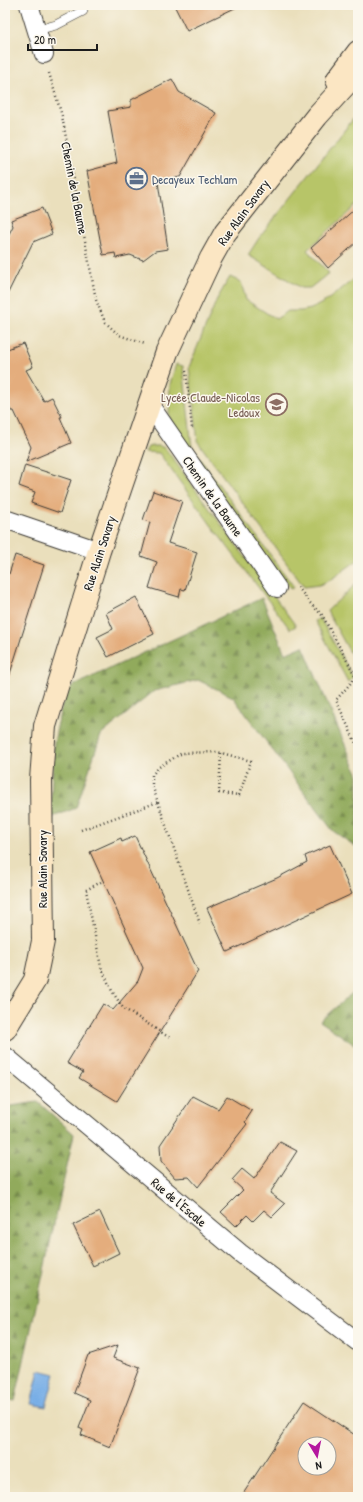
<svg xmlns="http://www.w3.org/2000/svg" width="363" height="1502" viewBox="0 0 363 1502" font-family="'Patrick Hand',sans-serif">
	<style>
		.grass { fill: #b7c567; stroke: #6a7042 }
		.forest { fill: url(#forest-firs); stroke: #56633c }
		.water { fill: #78aee6; stroke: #4a6581 }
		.building { fill: #e4ad7d; fill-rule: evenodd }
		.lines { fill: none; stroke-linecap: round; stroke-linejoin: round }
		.lane-casing { stroke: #3b3934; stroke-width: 10 }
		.street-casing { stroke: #3b3934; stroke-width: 20 }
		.secondary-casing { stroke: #3b3934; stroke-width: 24 }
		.path { stroke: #3b3934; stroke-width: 2.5; stroke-dasharray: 1 3; stroke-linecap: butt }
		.lane { stroke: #fff; stroke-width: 9 }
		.street { stroke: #fff; stroke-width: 18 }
		.secondary { stroke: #fbe6c3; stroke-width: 22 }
		.labels { text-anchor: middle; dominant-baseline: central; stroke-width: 3; stroke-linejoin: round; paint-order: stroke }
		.service-label { font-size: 13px; fill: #4e5e75; stroke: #fbf7ec; text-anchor: start }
		.street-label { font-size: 13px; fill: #1c1c1c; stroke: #fbf7ec }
		.education-label { font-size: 13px; fill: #785e54; stroke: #fbf7ec; text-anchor: end }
	</style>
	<defs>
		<pattern id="forest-firs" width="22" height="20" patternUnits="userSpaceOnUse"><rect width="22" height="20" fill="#91aa5c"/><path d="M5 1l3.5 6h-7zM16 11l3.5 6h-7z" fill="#768a4b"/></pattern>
	</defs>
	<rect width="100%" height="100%" fill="#fbf7ec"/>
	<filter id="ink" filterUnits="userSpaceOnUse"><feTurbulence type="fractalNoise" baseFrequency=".025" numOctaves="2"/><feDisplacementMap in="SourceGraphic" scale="8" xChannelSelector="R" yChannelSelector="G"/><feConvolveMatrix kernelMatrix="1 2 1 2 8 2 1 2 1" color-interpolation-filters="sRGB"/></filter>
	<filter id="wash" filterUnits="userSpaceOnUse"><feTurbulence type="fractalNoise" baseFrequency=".012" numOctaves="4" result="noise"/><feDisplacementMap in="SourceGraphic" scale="16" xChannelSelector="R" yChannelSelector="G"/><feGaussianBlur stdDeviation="0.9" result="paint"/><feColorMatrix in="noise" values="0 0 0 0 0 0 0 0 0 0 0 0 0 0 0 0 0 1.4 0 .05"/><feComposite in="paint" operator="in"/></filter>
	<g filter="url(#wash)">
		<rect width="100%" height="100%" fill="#eadfbc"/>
		<!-- grass -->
		<path class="grass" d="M358,113V204L307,250L329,273L310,288H301L248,255L259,238Z
			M358,276V560L330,580L319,585L304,587L198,442L189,367L217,299L230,277L241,282L246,300L276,319L288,311H301L311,309L326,301Z
			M176,364L183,366L192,448L294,587L291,589L175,434L169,415L170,384Z
			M152,446H159L165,448L296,626L290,629L214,529L159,453L145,452L148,447Z
			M358,582V667L327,611Z
			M320,618L353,677L348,682L315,621Z"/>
		<!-- forest -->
		<path class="forest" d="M262,598L285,654L303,646L358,775V848L333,831L233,697L198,680L154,691L101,735L76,808L50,818L54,743L60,712L68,688Z
			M358,988V1047L320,1021Z
			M38,1102L74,1134L15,1401L5,1399V1107Z"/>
		<!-- water -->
		<path class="water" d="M39,1370L55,1374L46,1407L31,1404Z"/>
		<g id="blocks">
			<!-- building -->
			<path class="building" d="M174,5H241L187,31Z
				M172,79L179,92L216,113L180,177L158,182L168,249L155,251L143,260L130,255L116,258L115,253L103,255L87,171L117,163L108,111L131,107V100Z
				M358,206V241L328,268L311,248Z
				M42,208L52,234L33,242L5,299V242L13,226L11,220Z
				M23,343L33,367L26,370L44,401L52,397L62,417H60L71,443L26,462L31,447L14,411H11L5,399V350Z
				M25,465L71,480L60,513L31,503L35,492L19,486Z
				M153,491L182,501L168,543L197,552L185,590L181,589L179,597L149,588L157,562L141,556L150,522L143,520Z
				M15,555L44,565L9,677L5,676V572L9,574Z
				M136,597L154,634L108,657L97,637L113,629L106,613Z
				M135,836L198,971L117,1101L79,1078L83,1072L67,1063L103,1004L113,1010L138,981L143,968L90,852L121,838L122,842Z
				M330,845L352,894L227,952L207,908L277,878L307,862L305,856Z
				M193,1096L218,1109L227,1096L252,1111L245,1122L247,1124L198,1187L189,1177L175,1178L161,1161L160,1145Z
				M280,1142L297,1151L270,1193L285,1204L272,1217L264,1210L253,1221L247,1215L236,1226L221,1212L243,1190L232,1180L242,1169L254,1179Z
				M100,1212L119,1253L93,1266L73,1225Z
				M118,1345L113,1358L140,1368L110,1447L81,1435L83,1430L79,1428L90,1400L74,1393L88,1355Z
				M304,1401L358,1437V1497H241ZM305,1444H329V1468H305Z"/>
		</g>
	</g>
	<g filter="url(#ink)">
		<use href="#blocks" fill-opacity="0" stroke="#3b3934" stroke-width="1"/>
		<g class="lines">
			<defs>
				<path id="lane" d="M37,30L56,25L83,11"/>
				<path id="street" d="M29,5L44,54
					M149,404L277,588
					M5,519L99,551
					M5,1056L240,1253L358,1342"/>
				<path id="secondary" d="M337,80L358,52
					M5,1029L35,980L43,941L41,780L45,726L99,551L167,352L211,258L225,233L317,116L358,71"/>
			</defs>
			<!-- lane casing -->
			<use href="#lane" class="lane-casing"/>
			<!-- street casing -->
			<use href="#street" class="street-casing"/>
			<!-- secondary casing -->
			<use href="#secondary" class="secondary-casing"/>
			<!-- path -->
			<path class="path" d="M49,73L62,116L96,300L105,322L119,335L145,344
				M186,371L192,428
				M298,587L310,603L322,615L356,677L336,700L358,748
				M81,830L158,802
				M101,882L86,890L101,967L112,991L123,1008L170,1038
				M200,924L152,785V775L159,767L182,753L218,752L251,761L239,795L219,793L221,753"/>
			<!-- lane -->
			<use href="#lane" class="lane"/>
			<!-- street -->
			<use href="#street" class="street"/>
			<!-- secondary -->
			<use href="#secondary" class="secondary"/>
		</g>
	</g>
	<!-- icons -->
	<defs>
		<symbol id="office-ring" viewBox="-11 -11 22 22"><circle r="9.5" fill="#fbf7ec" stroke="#5c6f8a" stroke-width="1.5"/><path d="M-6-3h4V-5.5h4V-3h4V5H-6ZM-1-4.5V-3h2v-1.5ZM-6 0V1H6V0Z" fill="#5c6f8a"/></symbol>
		<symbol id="school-ring" viewBox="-11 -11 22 22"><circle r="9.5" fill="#fbf7ec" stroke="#8d6e63" stroke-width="1.5"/><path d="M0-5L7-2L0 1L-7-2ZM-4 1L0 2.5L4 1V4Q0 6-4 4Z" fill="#8d6e63"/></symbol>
	</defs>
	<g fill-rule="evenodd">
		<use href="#office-ring" x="124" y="166" width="25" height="25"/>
		<use href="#school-ring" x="264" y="392" width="25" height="25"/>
	</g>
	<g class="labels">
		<!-- service labels -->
		<g class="service-label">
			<text x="152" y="179">Decayeux Techlam</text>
		</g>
		<!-- street labels -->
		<g class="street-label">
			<text transform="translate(75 188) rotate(79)">Chemin de la Baume</text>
			<text transform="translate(243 212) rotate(-54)">Rue Alain Savary</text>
			<text transform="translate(213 496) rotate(55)">Chemin de la Baume</text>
			<text transform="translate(99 553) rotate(-72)">Rue Alain Savary</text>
			<text transform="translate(42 869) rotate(-90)">Rue Alain Savary</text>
			<text transform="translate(179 1202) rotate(40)">Rue de l'Escale</text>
		</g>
		<!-- education labels -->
		<g class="education-label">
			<text x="260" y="397">Lycée Claude-Nicolas<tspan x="260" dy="15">Ledoux</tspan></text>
		</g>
	</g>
	<!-- margin -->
	<rect width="363" height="1502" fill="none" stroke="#fbf7ec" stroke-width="20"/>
	<!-- north arrow -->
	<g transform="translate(317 1456) rotate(170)"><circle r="19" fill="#fbf7ec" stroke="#a29f99"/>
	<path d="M0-3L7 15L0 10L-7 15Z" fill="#b5179e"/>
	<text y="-6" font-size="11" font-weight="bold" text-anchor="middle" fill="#1c1c1c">N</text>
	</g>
	<!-- scale -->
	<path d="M28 44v6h69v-6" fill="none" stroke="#1c1c1c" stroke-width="2"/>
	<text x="34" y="44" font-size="12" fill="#1c1c1c" stroke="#fbf7ec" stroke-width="3" paint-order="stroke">20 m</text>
</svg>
